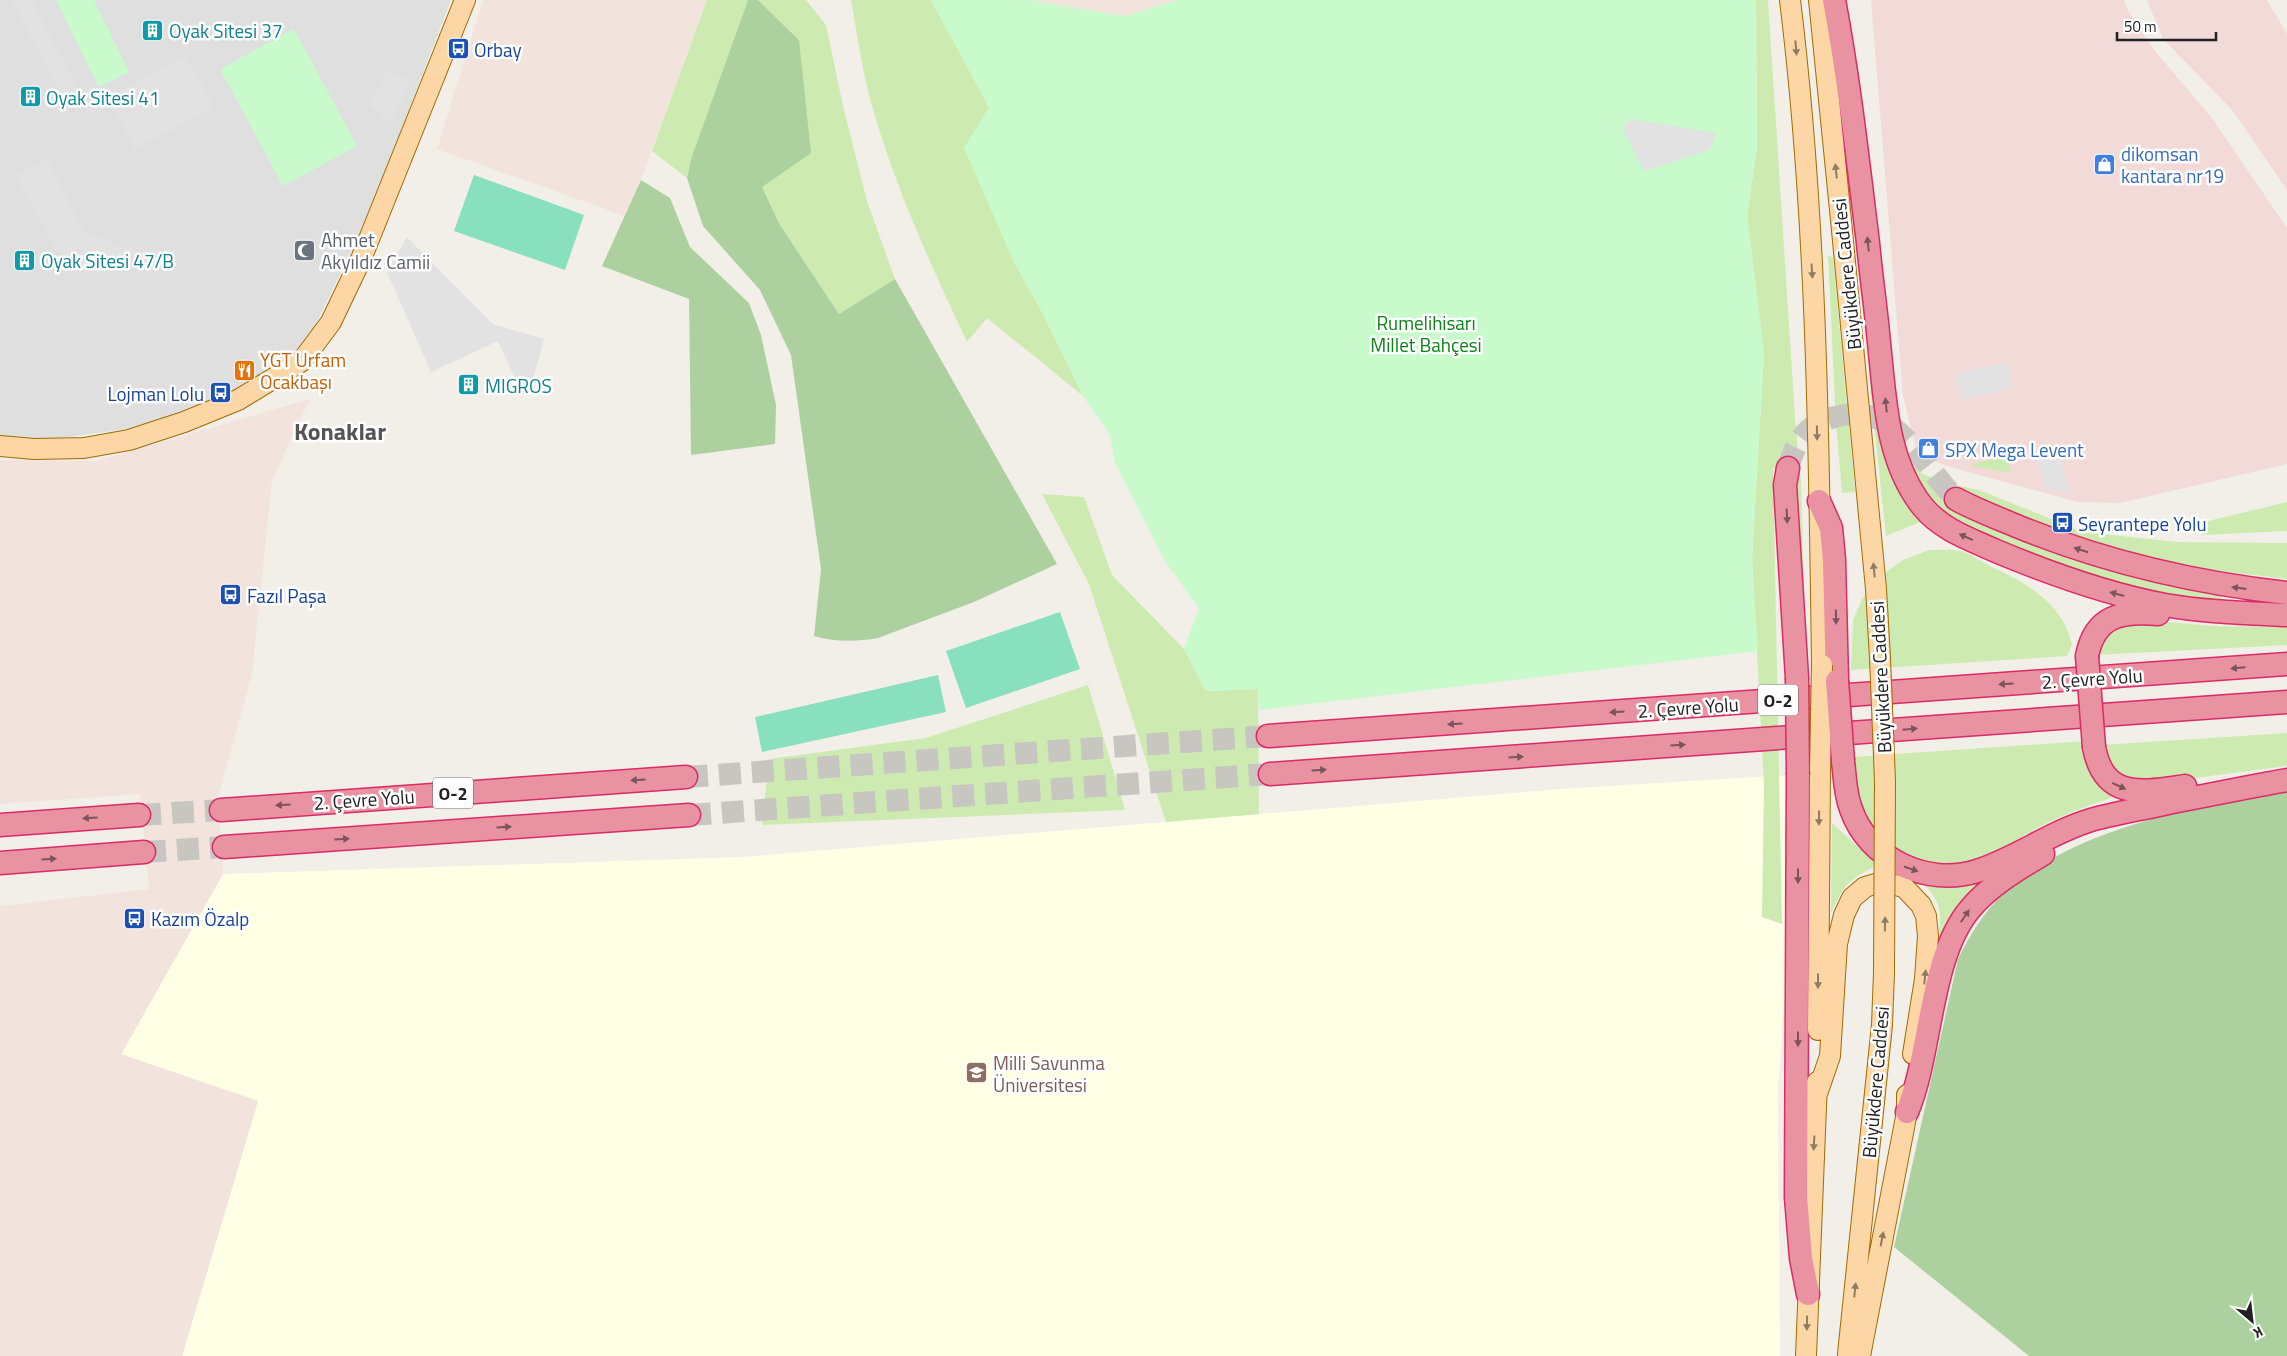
<svg xmlns="http://www.w3.org/2000/svg" width="2287" height="1356" viewBox="0 0 2287 1356" font-family="'Titillium Web',sans-serif">
	<style>
		.residential { fill: #e0dfdf }
		.commercial { fill: #f2dad9 }
		.education { fill: #ffffe5 }
		.military { fill: #f3e3dd }
		.grass { fill: #cdebb0 }
		.forest { fill: #add19e }
		.park { fill: #c8facc }
		.pitch { fill: #88e0be }
		.parking { fill: #e2e2e2 }
		.lines { fill: none; stroke-linecap: round; stroke-linejoin: round }
		.highway-tunnel { stroke: #c8c6c1; stroke-width: 22; stroke-dasharray: 22 11; stroke-linecap: butt }
		.major-casing { stroke: #a06b00; stroke-width: 22 }
		.highway-casing { stroke: #dc2a67; stroke-width: 25 }
		.major { stroke: #fcd6a4; stroke-width: 20 }
		.highway { stroke: #e892a2; stroke-width: 22 }
		.major-bridge-casing { stroke: #a06b00; stroke-width: 22; stroke-linecap: butt }
		.highway-bridge-casing { stroke: #dc2a67; stroke-width: 25; stroke-linecap: butt }
		.major-bridge { stroke: #fcd6a4; stroke-width: 20 }
		.highway-bridge { stroke: #e892a2; stroke-width: 22 }
		.oneway { fill: #8f7c63 }
		.oneway2 { fill: #7b545c }
		.labels { text-anchor: middle; dominant-baseline: central; stroke-width: 5; stroke-linejoin: round; paint-order: stroke }
		.shield { fill: #fff; stroke: #646464; stroke-width: 1 }
		.shield-label { font-size: 18px; font-weight: bold; fill: #222 }
		.culture-label { font-size: 19px; fill: #0d838f; stroke: #fff; text-anchor: start }
		.transit-label { font-size: 19px; fill: #164399; stroke: #fff; text-anchor: start }
		.shop-label { font-size: 19px; fill: #366cbe; stroke: #fff; text-anchor: start }
		.worship-label { font-size: 19px; fill: #5b616d; stroke: #fff; text-anchor: start }
		.street-label { font-size: 19px; fill: #222; stroke: #fff }
		.park-label { font-size: 19px; fill: #0c8416; stroke: #fff }
		.food-label { font-size: 19px; fill: #c56008; stroke: #fff; text-anchor: start }
		.education-label { font-size: 19px; fill: #785e54; stroke: #fff; text-anchor: start }
		.district-label { font-size: 24px; font-weight: bold; fill: #555; stroke: #fff }
	</style>
	<rect width="100%" height="100%" fill="#f2efe9"/>
	<!-- residential -->
	<path class="residential" d="M0,0H451L365,223L307,342L240,389L135,428L29,442L0,435Z"/>
	<!-- commercial -->
	<path class="commercial" d="M1871,0H2124L2128,10L2154,50L2212,118L2287,228V464L2120,503L2078,502L1957,469L1918,456L1903,396Z
		M2147,0H2267L2287,34V190L2233,111L2163,39Z"/>
	<!-- education -->
	<path class="education" d="M1790,775V924L1778,1091L1780,1356H182L258,1101L121,1055L223,874L742,857L1561,789Z"/>
	<!-- military -->
	<path class="military" d="M483,0H707L641,180L625,216L437,149Z
		M1028,0H1177L1125,16Z
		M310,399L272,480L252,674L218,797L223,874L121,1054L258,1101L182,1356H0V906L149,889L140,794L0,804V460L96,461Z"/>
	<!-- grass -->
	<path class="grass" d="M707,0H748L692,156L687,178L652,151Z
		M758,0H806L826,25L843,106L867,201L895,279L839,314L780,225L762,187L799,40Z
		M851,0H931L989,107L1013,260L1042,312L1083,396L987,318L967,342C932,267 898,194 875,116C863,78 858,39 851,0Z
		M1756,0H1768L1795,417L1801,482L1806,650L1790,473L1773,468L1782,924L1762,917L1764,785L1752,559L1764,353L1747,216L1757,147Z
		M1828,255L1833,258L1855,492L1842,493L1836,423Z
		M1870,387H1877L1923,521L1886,536Z
		M2007,457L2011,473L1972,466L1973,463Z
		M1907,461L1923,474L1941,482L1979,490L2084,532L2177,542L2287,543V579L2196,568L2222,594L2221,599L2149,592L2100,580L2002,545L1936,510Z
		M1042,494L1084,497L1112,575L1184,649L1206,691L1258,689L1259,814L1166,822L1089,584Z
		M2287,502V531L2202,535L2200,523Z
		M1929,550C1939,550 1951,549 1960,551C1971,554 1982,562 1992,567C2028,584 2063,603 2072,645L2067,656L1851,670L1853,620L1862,599L1882,575L1903,560Z
		M2155,621L2214,626L2287,627V645L2096,655C2108,621 2123,623 2155,621Z
		M1088,685L1125,810L762,825L769,759L926,738Z
		M2287,733V766L2149,784L2115,777L2102,745Z
		M2086,741C2090,767 2090,781 2113,797C2087,806 2063,815 2039,827C2021,836 2004,850 1986,858C1935,878 1876,856 1859,802C1855,788 1854,771 1852,757Z
		M1832,823L1878,865C1849,879 1844,884 1831,913Z
		M1987,878L1959,902L1938,941C1942,912 1943,900 1918,880Z"/>
	<!-- forest -->
	<path class="forest" d="M748,0H758L799,40L811,153L762,187L780,225L839,314L895,279L1057,564L974,602L878,638C857,642 835,642 814,636L821,569L791,355L760,290L703,226L687,178L692,156Z
		M641,180L670,198L690,247L749,303L761,335L776,405L775,444L691,455L689,299L602,266Z
		M2287,792V1356H2029L1894,1247L1958,959C1971,932 1989,904 2012,886C2088,824 2194,808 2287,792Z"/>
	<!-- park -->
	<path class="park" d="M56,0H94L129,72L99,87Z
		M931,0H1028L1125,16L1177,0H1756L1757,147L1747,216L1764,353L1752,559L1758,651L1259,710L1258,689L1206,691L1184,649L1199,608L1165,561L1115,463L1110,435L1083,396L1042,312L1013,260L964,148L989,107Z
		M294,29L357,146L283,186L220,69Z"/>
	<!-- pitch -->
	<path class="pitch" d="M474,175L584,215L565,270L454,231Z
		M1060,612L1080,669L966,708L946,651Z
		M938,675L946,712L762,752L755,717Z"/>
	<!-- parking -->
	<path class="parking" d="M12,0H32L82,96L66,104Z
		M186,56L214,108L135,149L107,97Z
		M387,71L410,81L391,123L369,104Z
		M1631,119L1716,133L1710,150L1644,171L1624,131V124Z
		M47,159L85,232L139,253L95,275L56,251L16,176Z
		M407,237L493,324L544,339L530,390L522,394L498,341L431,372L387,272Z
		M2007,362L2013,388L1962,400L1956,374Z
		M2056,446L2070,493L2045,488L2035,450Z"/>
	<g class="lines">
		<!-- highway-tunnel -->
		<path class="highway-tunnel" d="M1788,468C1796,442 1804,427 1831,418C1896,398 1918,461 1956,499
			M686,777L1268,736
			M139,815L221,810
			M689,815L1270,774
			M144,852L224,847"/>
		<defs>
			<path id="major" d="M1790,0C1817,220 1819,444 1822,665
				M1819,0L1841,220
				M0,446L34,449L84,448L129,440L184,422L238,400L302,361L331,322L361,259L465,0
				M1818,1030L1820,770
				M1817,1094L1830,1056L1837,944L1844,915L1852,898L1865,887L1882,882L1904,887L1921,905L1926,916L1928,936L1925,979L1913,1054
				M1848,1354L1882,1025L1884,973
				M1806,1356L1817,1082
				M1860,1356L1907,1112V1095"/>
			<path id="highway" d="M1834,0C1849,80 1858,162 1868,243C1871,276 1876,309 1879,343C1885,398 1886,461 1923,507C1942,530 1970,539 1996,551C2051,574 2106,594 2165,605C2205,612 2246,613 2287,615
				M1788,468L1785,485L1797,678
				M1956,499C1976,510 1998,518 2019,527C2105,562 2195,583 2287,593
				M1819,501L1831,528L1834,560L1837,681
				M2087,656C2095,615 2122,611 2158,614
				M1268,736L2287,664
				M2094,747C2104,801 2143,792 2185,786
				M1843,761C1845,777 1845,794 1851,809C1868,859 1927,887 1977,871C2017,858 2051,832 2091,820C2116,813 2142,809 2168,803C2208,795 2247,787 2287,780
				M1270,774L2287,702
				M1798,775L1796,1197L1801,1258L1808,1294
				M221,810L686,777
				M0,825L139,815
				M224,847L689,815
				M0,863L144,852
				M1907,1112C1932,1053 1929,958 1970,909C1989,886 2018,869 2043,854"/>
		</defs>
		<!-- major casing -->
		<use href="#major" class="major-casing"/>
		<!-- highway casing -->
		<use href="#highway" class="highway-casing"/>
		<!-- major -->
		<use href="#major" class="major"/>
		<!-- highway -->
		<use href="#highway" class="highway"/>
		<defs>
			<path id="major-bridge" d="M1841,220L1876,589L1880,658L1885,781L1884,973
				M1820,770L1822,665"/>
			<path id="highway-bridge" d="M2087,656L2094,747
				M1797,678L1798,775
				M1837,681L1843,761"/>
		</defs>
		<!-- major-bridge casing -->
		<use href="#major-bridge" class="major-bridge-casing"/>
		<!-- highway-bridge casing -->
		<use href="#highway-bridge" class="highway-bridge-casing"/>
		<!-- major-bridge -->
		<use href="#major-bridge" class="major-bridge"/>
		<!-- highway-bridge -->
		<use href="#highway-bridge" class="highway-bridge"/>
	</g>
	<!-- one-way arrows -->
	<defs><path id="oneway-solid" d="M-6-.8H1V-3.2L6.5 0L1 3.2V.8H-6Z" transform="scale(1.25)"/></defs>
	<g class="oneway">
		<use href="#oneway-solid" transform="translate(1796 48) rotate(85)"/>
		<use href="#oneway-solid" transform="translate(1836 171) rotate(-96)"/>
		<use href="#oneway-solid" transform="translate(1812 271) rotate(86)"/>
		<use href="#oneway-solid" transform="translate(1817 433) rotate(89)"/>
		<use href="#oneway-solid" transform="translate(1874 570) rotate(-96)"/>
		<use href="#oneway-solid" transform="translate(1819 818) rotate(91)"/>
		<use href="#oneway-solid" transform="translate(1885 924) rotate(-89)"/>
		<use href="#oneway-solid" transform="translate(1925 977) rotate(-84)"/>
		<use href="#oneway-solid" transform="translate(1818 981) rotate(90)"/>
		<use href="#oneway-solid" transform="translate(1814 1143) rotate(93)"/>
		<use href="#oneway-solid" transform="translate(1882 1239) rotate(-79)"/>
		<use href="#oneway-solid" transform="translate(1855 1290) rotate(-84)"/>
		<use href="#oneway-solid" transform="translate(1807 1323) rotate(91)"/>
	</g>
	<g class="oneway2">
		<use href="#oneway-solid" transform="translate(1868 244) rotate(-96)"/>
		<use href="#oneway-solid" transform="translate(1886 405) rotate(-96)"/>
		<use href="#oneway-solid" transform="translate(1787 516) rotate(87)"/>
		<use href="#oneway-solid" transform="translate(1966 537) rotate(-156)"/>
		<use href="#oneway-solid" transform="translate(2081 550) rotate(-162)"/>
		<use href="#oneway-solid" transform="translate(2239 588) rotate(-173)"/>
		<use href="#oneway-solid" transform="translate(2117 594) rotate(-165)"/>
		<use href="#oneway-solid" transform="translate(1836 617) rotate(89)"/>
		<use href="#oneway-solid" transform="translate(2238 668) rotate(175)"/>
		<use href="#oneway-solid" transform="translate(2006 684) rotate(176)"/>
		<use href="#oneway-solid" transform="translate(1617 712) rotate(176)"/>
		<use href="#oneway-solid" transform="translate(1455 724) rotate(176)"/>
		<use href="#oneway-solid" transform="translate(1910 729) rotate(-5)"/>
		<use href="#oneway-solid" transform="translate(1678 745) rotate(-4)"/>
		<use href="#oneway-solid" transform="translate(1516 757) rotate(-4)"/>
		<use href="#oneway-solid" transform="translate(1319 770) rotate(-4)"/>
		<use href="#oneway-solid" transform="translate(638 780) rotate(176)"/>
		<use href="#oneway-solid" transform="translate(2119 786) rotate(25)"/>
		<use href="#oneway-solid" transform="translate(283 805) rotate(176)"/>
		<use href="#oneway-solid" transform="translate(90 818) rotate(176)"/>
		<use href="#oneway-solid" transform="translate(504 827) rotate(-4)"/>
		<use href="#oneway-solid" transform="translate(342 839) rotate(-4)"/>
		<use href="#oneway-solid" transform="translate(49 859) rotate(-4)"/>
		<use href="#oneway-solid" transform="translate(1911 869) rotate(19)"/>
		<use href="#oneway-solid" transform="translate(1798 876) rotate(90)"/>
		<use href="#oneway-solid" transform="translate(1965 916) rotate(-56)"/>
		<use href="#oneway-solid" transform="translate(1798 1039) rotate(90)"/>
	</g>
	<!-- icons -->
	<defs>
		<symbol id="building-square" viewBox="-11 -11 22 22"><rect x="-9" y="-9" width="18" height="18" rx="4" fill="#0f9aa8" stroke="#fff"/><path d="M-4-6H4V6H1V3H-1V6H-4ZM-2.5-4.3h1.7v1.8h-1.7ZM.8-4.3h1.7v1.8H.8ZM-2.5-1h1.7V.8h-1.7ZM.8-1h1.7V.8H.8Z" fill="#fff"/></symbol>
		<symbol id="bus-square" viewBox="-11 -11 22 22"><rect x="-9" y="-9" width="18" height="18" rx="4" fill="#1a4fb4" stroke="#fff"/><path d="M-5-6H5V4H4V6H2V4H-2V6H-4V4H-5ZM-3.5-4V0h7V-4ZM-3.5 1.2v1.5H-2V1.2ZM2 1.2v1.5H3.5V1.2Z" fill="#fff"/></symbol>
		<symbol id="shop-square" viewBox="-11 -11 22 22"><rect x="-9" y="-9" width="18" height="18" rx="4" fill="#3f7fe0" stroke="#fff"/><path d="M-5-2.5h2.3a2.7 3.5 0 0 1 5.4 0H5L5.5 6h-11ZM-1.5-2.5h3a1.5 2.3 0 0 0-3 0Z" fill="#fff"/></symbol>
		<symbol id="mosque-square" viewBox="-11 -11 22 22"><rect x="-9" y="-9" width="18" height="18" rx="4" fill="#6b7280" stroke="#fff"/><path d="M3.5-4.9A6 6 0 1 0 3.5 4.9A5 5 0 1 1 3.5-4.9Z" fill="#fff"/></symbol>
		<symbol id="restaurant-square" viewBox="-11 -11 22 22"><rect x="-9" y="-9" width="18" height="18" rx="4" fill="#e8710a" stroke="#fff"/><path d="M-5-6h1v4h1v-4h1v4h1v-4h1v5L-1.5 .5V6h-2V.5L-5-1ZM5-6V6H3V1.5H1.5Q1.5-4 5-6Z" fill="#fff"/></symbol>
		<symbol id="university-square" viewBox="-11 -11 22 22"><rect x="-9" y="-9" width="18" height="18" rx="4" fill="#8d6e63" stroke="#fff"/><path d="M0-5L7-2L0 1L-7-2ZM-4 1L0 2.5L4 1V4Q0 6-4 4Z" fill="#fff"/></symbol>
	</defs>
	<g fill-rule="evenodd">
		<use href="#building-square" x="140" y="18" width="25" height="25"/>
		<use href="#bus-square" x="446" y="36" width="25" height="25"/>
		<use href="#building-square" x="18" y="84" width="25" height="25"/>
		<use href="#shop-square" x="2092" y="152" width="25" height="25"/>
		<use href="#mosque-square" x="292" y="238" width="25" height="25"/>
		<use href="#building-square" x="12" y="248" width="25" height="25"/>
		<use href="#restaurant-square" x="232" y="358" width="25" height="25"/>
		<use href="#building-square" x="456" y="372" width="25" height="25"/>
		<use href="#bus-square" x="208" y="380" width="25" height="25"/>
		<use href="#shop-square" x="1916" y="436" width="25" height="25"/>
		<use href="#bus-square" x="2050" y="510" width="25" height="25"/>
		<use href="#bus-square" x="218" y="582" width="25" height="25"/>
		<use href="#bus-square" x="122" y="906" width="25" height="25"/>
		<use href="#university-square" x="964" y="1060" width="25" height="25"/>
	</g>
	<g class="labels">
		<!-- shield labels -->
		<g class="shield">
			<rect x="1758" y="684.5" width="40" height="31" rx="4"/>
			<rect x="433" y="777.5" width="40" height="31" rx="4"/>
		</g>
		<g class="shield-label">
			<text x="1778" y="700">O-2</text>
			<text x="453" y="793">O-2</text>
		</g>
		<!-- culture labels -->
		<g class="culture-label">
			<text x="169" y="30">Oyak Sitesi 37</text>
			<text x="46" y="97">Oyak Sitesi 41</text>
			<text x="41" y="260">Oyak Sitesi 47/B</text>
			<text x="485" y="385">MIGROS</text>
		</g>
		<!-- transit labels -->
		<g class="transit-label">
			<text x="474" y="49">Orbay</text>
			<text x="204" y="393" text-anchor="end">Lojman Lolu</text>
			<text x="2078" y="523">Seyrantepe Yolu</text>
			<text x="247" y="595">Fazıl Paşa</text>
			<text x="151" y="918">Kazım Özalp</text>
		</g>
		<!-- shop labels -->
		<g class="shop-label">
			<text x="2121" y="153">dikomsan<tspan x="2121" dy="22">kantara nr19</tspan></text>
			<text x="1945" y="449">SPX Mega Levent</text>
		</g>
		<!-- worship labels -->
		<g class="worship-label">
			<text x="321" y="239">Ahmet<tspan x="321" dy="22">Akyıldız Camii</tspan></text>
		</g>
		<!-- street labels -->
		<g class="street-label">
			<text transform="translate(1846 274) rotate(-96)">Büyükdere Caddesi</text>
			<text transform="translate(1880 677) rotate(-93)">Büyükdere Caddesi</text>
			<text transform="translate(2092 678) rotate(-4)">2. Çevre Yolu</text>
			<text transform="translate(1688 707) rotate(-4)">2. Çevre Yolu</text>
			<text transform="translate(364 799) rotate(-4)">2. Çevre Yolu</text>
			<text transform="translate(1875 1082) rotate(-85)">Büyükdere Caddesi</text>
		</g>
		<!-- park labels -->
		<g class="park-label">
			<text x="1426" y="322">Rumelihisarı<tspan x="1426" dy="22">Millet Bahçesi</tspan></text>
		</g>
		<!-- food labels -->
		<g class="food-label">
			<text x="260" y="359">YGT Urfam<tspan x="260" dy="22">Ocakbaşı</tspan></text>
		</g>
		<!-- education labels -->
		<g class="education-label">
			<text x="993" y="1062">Milli Savunma<tspan x="993" dy="22">Üniversitesi</tspan></text>
		</g>
		<!-- district labels -->
		<g class="district-label">
			<text x="340" y="431">Konaklar</text>
		</g>
	</g>
	<!-- north arrow -->
	<g transform="translate(2252 1321) rotate(152)" stroke="#ffffff" stroke-width="4" paint-order="stroke">
	<path d="M0-4L9 19L0 12L-9 19Z" fill="#222222"/>
	<text y="-8" font-size="14" font-weight="bold" text-anchor="middle" fill="#222222">K</text>
	</g>
	<!-- scale -->
	<path d="M2117 32v8h99v-8" fill="none" stroke="#222222" stroke-width="2.5"/>
	<text x="2124" y="32" font-size="15" fill="#222222" stroke="#ffffff" stroke-width="4" paint-order="stroke">50 m</text>
</svg>
